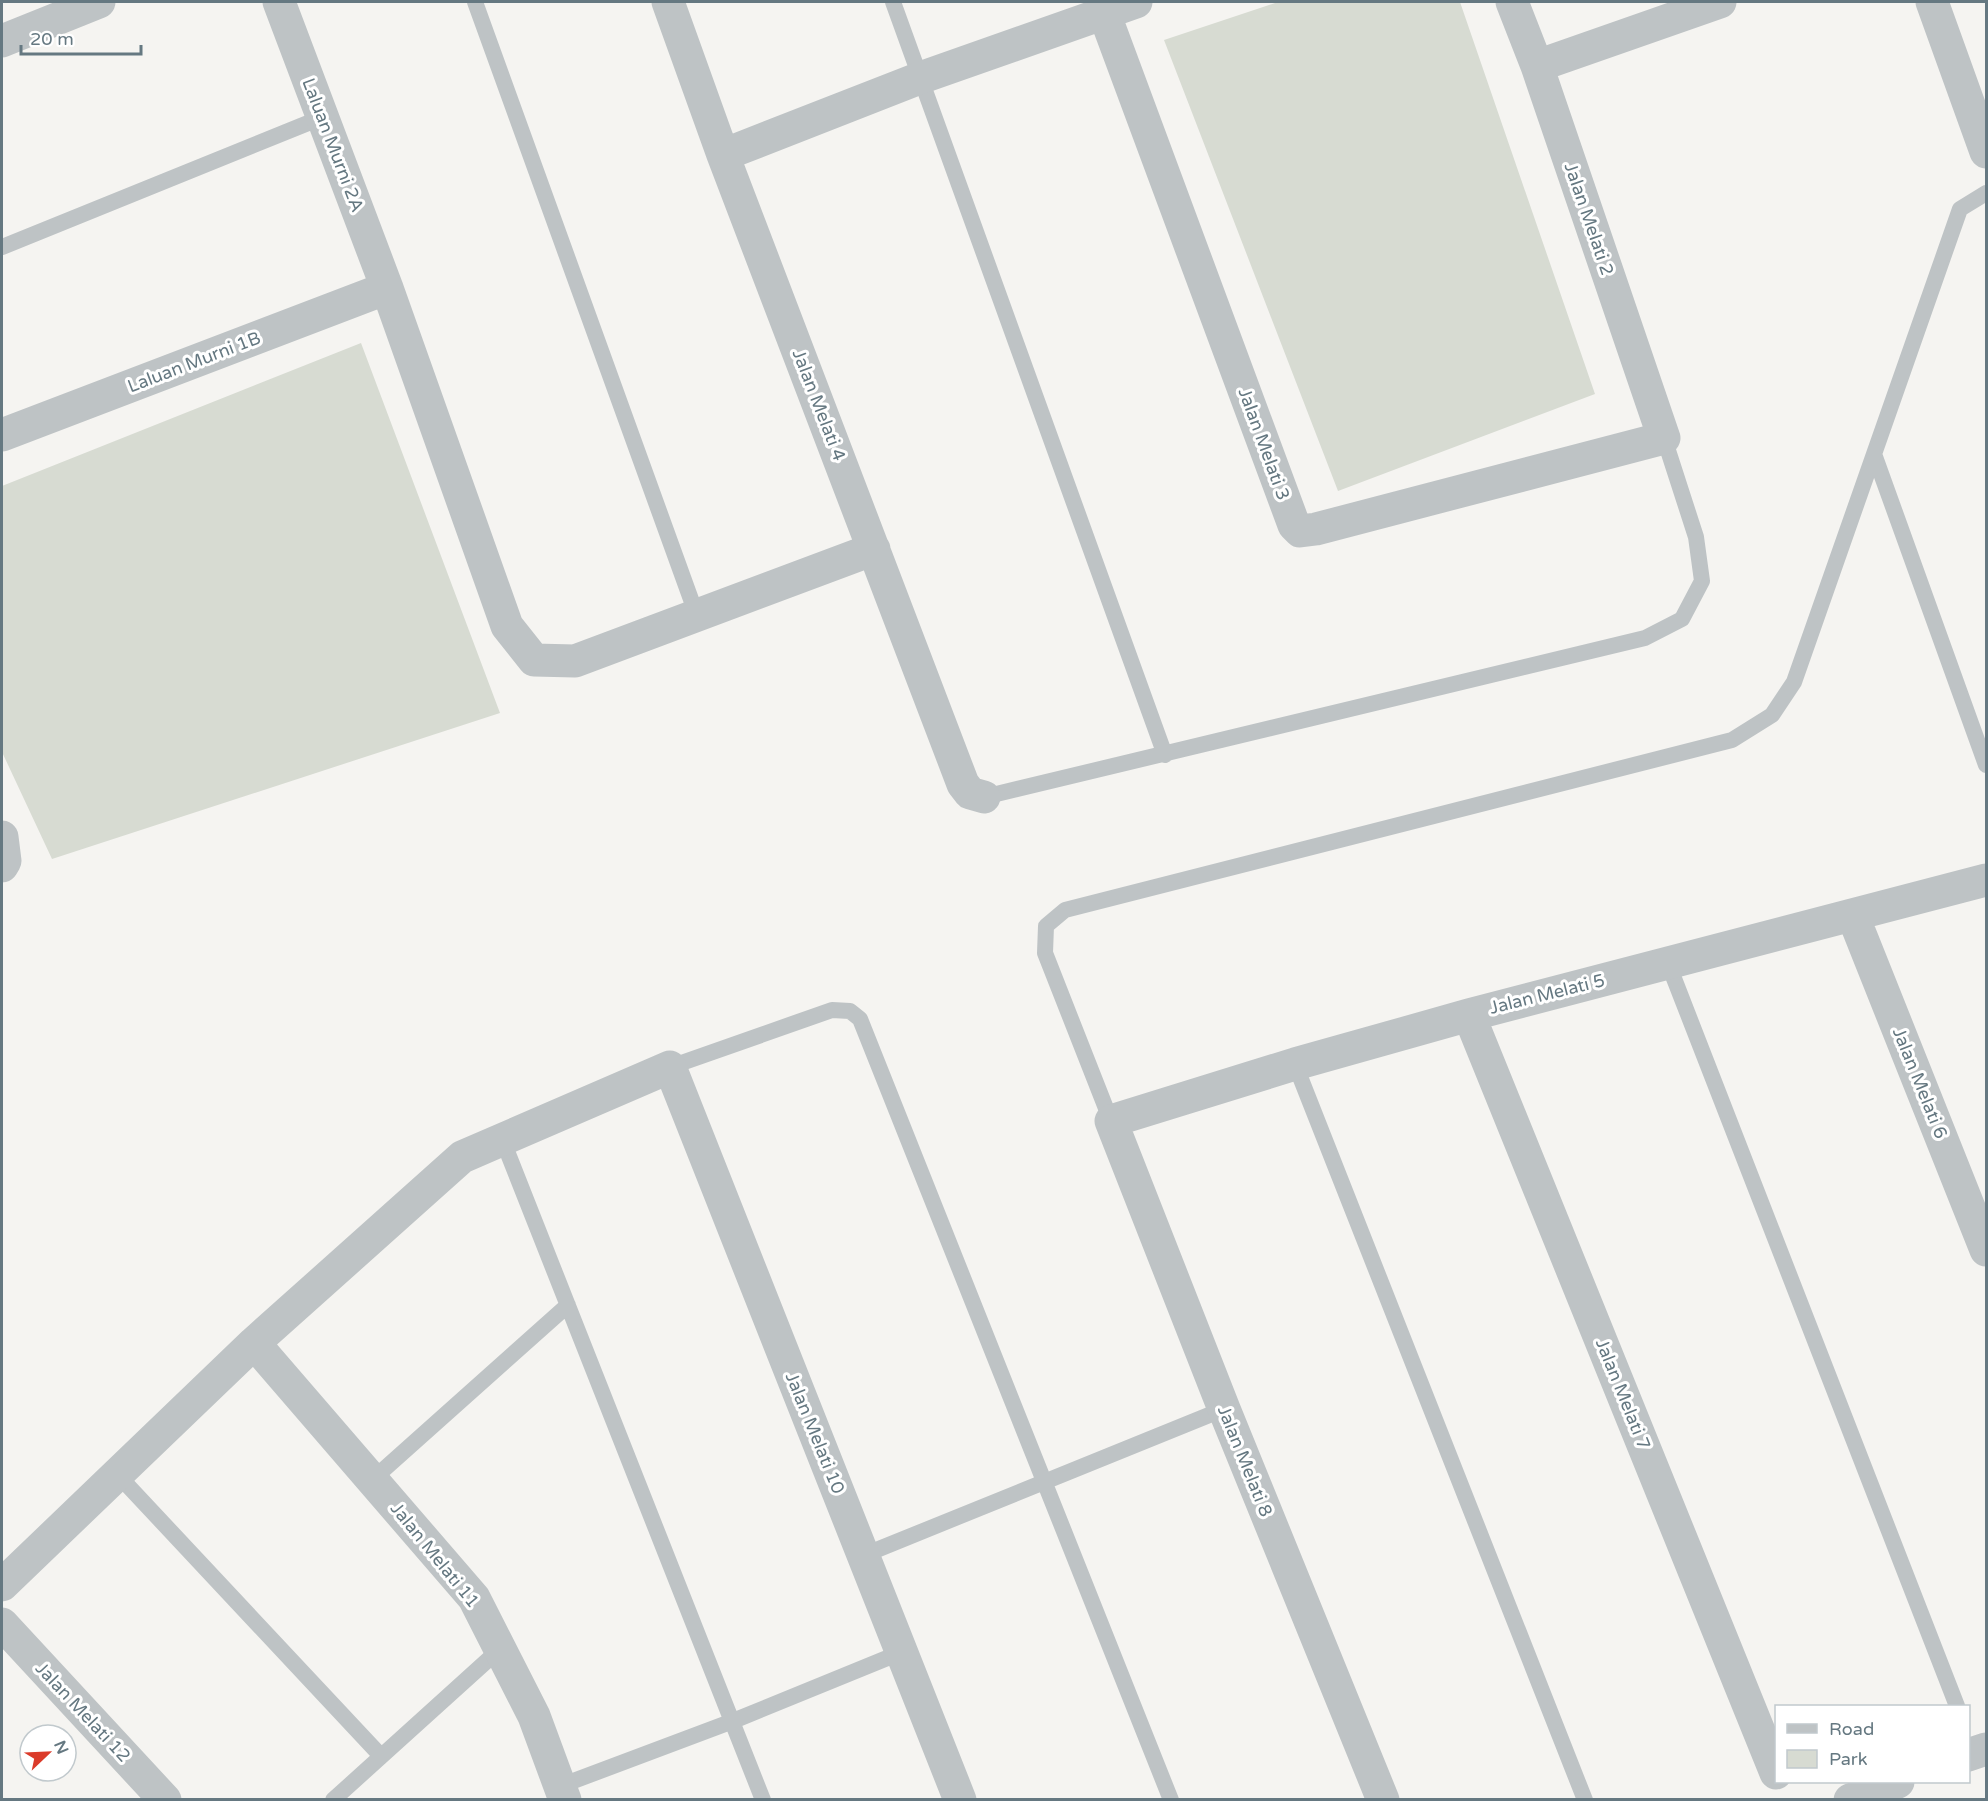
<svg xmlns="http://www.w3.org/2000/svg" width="1988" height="1801" viewBox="0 0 1988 1801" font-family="'Varela Round',sans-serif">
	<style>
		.green { fill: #d7dbd2 }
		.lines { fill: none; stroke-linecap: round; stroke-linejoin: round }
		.lane { stroke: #bec3c5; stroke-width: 16 }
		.street { stroke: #bec3c5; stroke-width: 33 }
		.labels { text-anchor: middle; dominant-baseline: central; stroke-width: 6; stroke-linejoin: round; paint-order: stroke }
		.street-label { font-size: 18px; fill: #657881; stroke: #fff }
	</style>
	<rect width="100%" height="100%" fill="#f5f4f1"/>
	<!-- green -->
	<path class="green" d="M1278,2H1460L1595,394L1338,491L1164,40Z
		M361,343L500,713L52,859L2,752V486Z"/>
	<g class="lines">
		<!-- lane -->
		<path class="lane" d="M475,2L697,616
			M893,2L1165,755
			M2,247L323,117
			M1874,454L1986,765
			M984,797L1645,638L1682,619L1702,581L1696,537L1664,438
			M1668,963L1957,1706
			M1295,1064L1585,1800
			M670,1067L832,1010L850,1011L860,1019L1171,1800
			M1111,1121L1045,953L1046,926L1065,910L1732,740L1772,715L1794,682L1960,209L1986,193
			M503,1141L763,1800
			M117,1474L381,1756
			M372,1480L568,1305
			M864,1555L1224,1409
			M560,1786L733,1721L902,1652
			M333,1800L500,1649"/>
		<!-- street -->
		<path class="street" d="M279,2L387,288L507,626L534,660L575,661L874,549
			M668,2L723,155L963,784L970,793L984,797
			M1100,2L1294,525L1300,531L1316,529L1664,438L1537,66L1512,2
			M1932,2L1986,152
			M2,41L99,2
			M1537,66L1720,2
			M723,155L920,78L1136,2
			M2,435L387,288
			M2,837L5,861L2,866
			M1853,916L1986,1250
			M1469,1015L1776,1773
			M254,1343L474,1598L534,1716L565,1800
			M2,1585L254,1343L462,1157L670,1067L960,1800
			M2,1624L165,1800
			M1968,1755L1986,1749
			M1383,1800L1224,1409L1111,1121L1295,1064L1469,1015L1986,880
			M1850,1800L1898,1782"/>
	</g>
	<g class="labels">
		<!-- street labels -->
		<g class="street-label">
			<text transform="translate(333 145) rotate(69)">Laluan Murni 2A</text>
			<text transform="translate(1589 219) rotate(71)">Jalan Melati 2</text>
			<text transform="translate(194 362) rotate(-21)">Laluan Murni 1B</text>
			<text transform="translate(819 405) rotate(69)">Jalan Melati 4</text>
			<text transform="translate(1264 444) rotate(70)">Jalan Melati 3</text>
			<text transform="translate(1547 994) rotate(-14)">Jalan Melati 5</text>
			<text transform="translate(1920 1083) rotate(68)">Jalan Melati 6</text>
			<text transform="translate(1623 1394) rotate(68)">Jalan Melati 7</text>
			<text transform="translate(815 1433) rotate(68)">Jalan Melati 10</text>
			<text transform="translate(1245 1461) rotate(68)">Jalan Melati 8</text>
			<text transform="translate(435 1555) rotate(51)">Jalan Melati 11</text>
			<text transform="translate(83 1712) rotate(47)">Jalan Melati 12</text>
		</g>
	</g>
	<!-- border -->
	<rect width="1988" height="1801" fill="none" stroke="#657881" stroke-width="6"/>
	<!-- legend -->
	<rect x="1775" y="1705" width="195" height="78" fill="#ffffff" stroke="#c1c9cd" stroke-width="1.5"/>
	<rect x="1787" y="1724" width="30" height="9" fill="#bec3c5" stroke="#c1c9cd" stroke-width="1.5"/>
	<text x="1829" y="1735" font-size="18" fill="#657881">Road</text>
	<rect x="1787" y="1750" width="30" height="18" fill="#d7dbd2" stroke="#c1c9cd" stroke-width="1.5"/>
	<text x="1829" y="1765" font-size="18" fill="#657881">Park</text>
	<!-- north arrow -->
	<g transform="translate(48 1753) rotate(67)"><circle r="28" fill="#ffffff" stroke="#c1c9cd" stroke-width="1.5"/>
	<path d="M0-4.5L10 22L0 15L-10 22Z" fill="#db3b2a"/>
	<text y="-9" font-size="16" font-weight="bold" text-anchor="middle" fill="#657881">N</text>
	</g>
	<!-- scale -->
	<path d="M21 45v9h120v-9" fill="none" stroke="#657881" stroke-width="3"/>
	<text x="30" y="45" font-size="18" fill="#657881" stroke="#ffffff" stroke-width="4.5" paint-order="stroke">20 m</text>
</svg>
